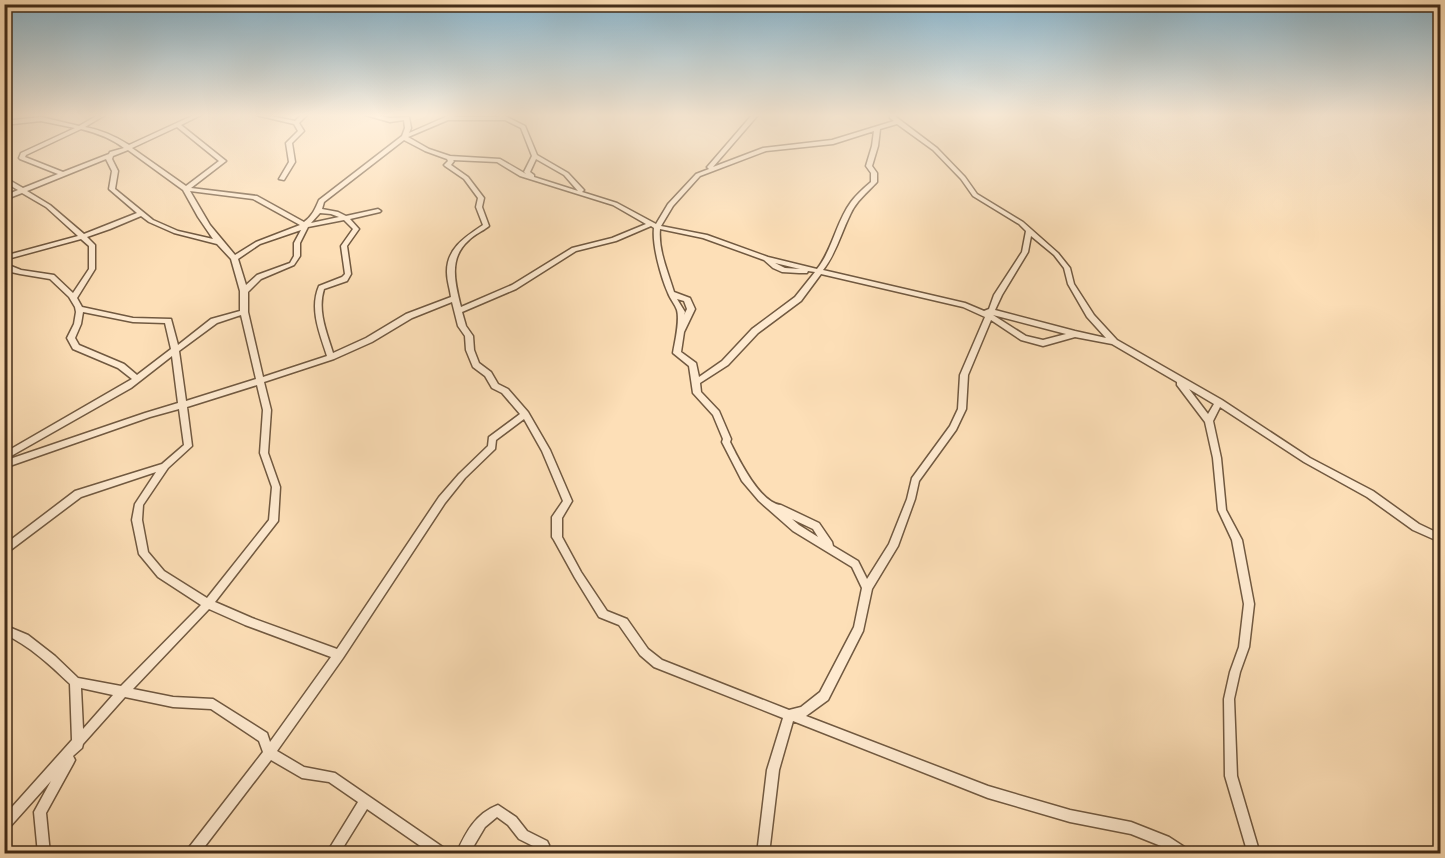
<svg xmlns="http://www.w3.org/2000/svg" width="1445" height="858" viewBox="0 0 1445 858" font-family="'Libre Caslon Text',serif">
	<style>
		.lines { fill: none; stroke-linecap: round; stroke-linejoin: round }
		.street-casing { stroke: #715940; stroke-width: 3 }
		.street { fill: #feead0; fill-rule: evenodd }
	</style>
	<rect width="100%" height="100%" fill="#fddfb7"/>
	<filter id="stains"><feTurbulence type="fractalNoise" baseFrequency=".00333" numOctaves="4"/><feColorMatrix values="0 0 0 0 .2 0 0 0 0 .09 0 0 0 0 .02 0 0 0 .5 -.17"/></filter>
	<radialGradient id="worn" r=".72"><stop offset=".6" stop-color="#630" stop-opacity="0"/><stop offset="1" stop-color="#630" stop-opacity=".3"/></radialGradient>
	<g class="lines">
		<defs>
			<path id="street" d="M98,115H105L85,127C101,130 115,136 129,145L194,115H201L181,125L226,161L191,188L257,196L304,222C313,215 315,209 319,200L402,136L405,128L404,120L390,122L365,115H375L390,118L409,117L411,128L409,133L450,115H458L454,117H499L496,115H503L525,126L537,155L568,173L583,189L584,190L582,192L617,203L656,224L668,204L696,174L709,169L707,167L708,166L752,115H758L713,167L763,148L832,140L894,121L890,118V115H896V117L937,148L965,177L977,194L1023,222L1058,253L1070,268L1074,284L1094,315L1117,340L1222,400L1310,458L1373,491L1419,524L1440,534V542L1413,530L1367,497L1304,462L1220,407L1213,421L1221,458L1226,510L1242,540L1254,604L1249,647L1240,672L1234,699L1237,776L1260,854H1248L1225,776L1224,699L1230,672L1239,647L1244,604L1232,540L1218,510L1213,458L1205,422L1177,385V382L1112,344L1075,337L1043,346L1021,340L991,320L968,375L966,409L956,430L919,481L915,499L898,546L872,589L863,631L828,700L806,716L988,786L1070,810L1131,822L1169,837L1189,850L1191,854H1173L1161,846L1131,834L1070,822L988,798L793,721L779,770L769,854H757L767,770L783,718L654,667L640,655L619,625L599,617L575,578L554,540L552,537V517L563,501L542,451L524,419L496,440L495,449L465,478L445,503L343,658L277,751L304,767L335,773L447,850L449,854H432L367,809L339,854H326L358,802L329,782L302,778L271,760L199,854H185L187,850L263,752L259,741L211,709L173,707L125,697L83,744L82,748L73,756L75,760L73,764L46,813L50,854H38L34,812L51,781L8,829L4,831V816L72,740L70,684C50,665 30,646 4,634V625L28,635L55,656L78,678L121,686L201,605L158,577L139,554L132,520L135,504L156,472L81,497L4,555V545L75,491L162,464L184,445L179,409L150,417L4,468V461L145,413L178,403L172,356L131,388L4,460V453L132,379L118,368L73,349L67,338L74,324L76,312L75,307L69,297L50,279L20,274L11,272L4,267V261L11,266L21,270L54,275L73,293L89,269V246L81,239L4,260V256L78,236L46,207L22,193L4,200V196L18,190L4,182V177L23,188L58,174L20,159L19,158L21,153L75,128L41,121L4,125V121L41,117L79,126ZM448,120H505L521,128L532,156L524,172L526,174L500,159L450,156L429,149L408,137ZM897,124L933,150L961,179L973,196L1019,224L1026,231L1022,252L994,295L989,309L984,311L965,303L823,270C836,254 841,233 850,215C856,201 867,193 877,182V173L872,166L878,146L880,129ZM177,127L219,161L186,186L132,148ZM81,129C97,133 111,138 124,148L110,152L109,154L63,172L25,157L26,155ZM874,131L872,146L866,166L871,173V182C864,188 857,194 851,202C836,222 833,249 817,269L768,257L707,235L661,226L673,206L700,176L766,151L833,144ZM404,140L425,151L447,159L448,161L444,165L445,166L464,179L478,198L476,207L483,225C465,237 446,249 447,273C447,281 450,289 451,297L406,314L366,338L333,353C327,333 317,311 324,289L347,281L351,274L347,246L359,229L350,219L380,212L381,211L378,209L346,216L338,212L322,209L324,202ZM128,150L183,190L198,217L213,239L178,231L153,220L115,189L118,171L112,159L113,156ZM106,159L112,171L109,189L137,213L84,234L50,205L27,191ZM536,159L564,175L578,191L534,177V175L530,172ZM453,160L497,162L520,176L613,205L646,224L612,238L572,248L512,285L461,307C455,283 448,258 469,240C475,234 483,231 489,226L482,207L484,198L468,177L451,165L454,161ZM190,191L253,199L300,225L256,242L235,255L210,225ZM320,213L331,214L339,217L311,223ZM141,216L149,222L174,233L217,244L231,259L240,291V311L211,319L178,345L171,319L133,318L82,307L77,298L95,269V245L87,237L110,229ZM344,220L353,229L341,246L345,274L342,277L319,286C309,309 320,334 327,356L263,377L248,312V292L261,279L294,265L300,256V243L308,227ZM651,226L654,228C652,245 661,277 668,293C670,299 675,304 677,310C680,321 675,341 673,353L689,366L693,393L713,415L723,439L722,442L742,481L759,501L793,531L852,567L862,588L854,627L820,692L801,707L789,710L662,660L648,649L627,619L607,611L581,572L562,537V518L572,501L550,450L528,412L508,389L498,384L491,372L479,363L474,350L473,336L466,326L462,312L516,289L576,251L616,241ZM660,229L703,238L764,260L773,268L782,272L799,273H807L808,271L815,272L795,297L752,329L722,361L699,377L696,363L681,352L684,332L695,309L690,298L674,292C668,272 658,250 660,229ZM301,230L294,243V256L290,263L257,275L246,285L238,259L260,244ZM1031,236L1054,255L1064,268L1068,284L1087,317L1106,338L1075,331L995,310L1002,295L1028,252ZM775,263L800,269L785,268ZM821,274L963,307L985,317L960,375L958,409L950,426L912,478L907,499L889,544L867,579L858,561L833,546L832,542L819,523L781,505C760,503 739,460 730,442L731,439L719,411L701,392L700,383L728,365L758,333L801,301ZM677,299L684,301L687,309L684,315L685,312ZM452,302L458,326L465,336L466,350L473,367L485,376L492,388L502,393L520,414L489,437L488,446L459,474L439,497L337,649L252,618L215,602L278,521L280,487L268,453L271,410L264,382L334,359L372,342L412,318ZM83,312L133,322L165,323L171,349L137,375L124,364L79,345L75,338L81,324ZM241,315L256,379L186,401L179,351L217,323ZM993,315L1066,334L1043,340L1026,336ZM257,385L263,410L260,453L272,487L269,520L207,598L164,571L148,552L142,520L143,505L168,468L192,446L187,407ZM1189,389L1214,404L1208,414ZM792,519L813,529L818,537L799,525ZM209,609L245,625L331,657L270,742L267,733L213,699L173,697L133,689ZM81,688L113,695L83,729Z
				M256,115H266L295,121L301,115H307L299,123L304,131L292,143L295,162L284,180L279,179L289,162L286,143L298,131L294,124Z
				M498,805L516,817L527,831L547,841L549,845L548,854H536L537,848L519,839L508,825L497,817L485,827L469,854H456C466,832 475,814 498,805Z"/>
		</defs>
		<!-- street casing -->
		<use href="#street" class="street-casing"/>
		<!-- street -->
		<use href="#street" class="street"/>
	</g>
	<!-- sky -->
	<linearGradient id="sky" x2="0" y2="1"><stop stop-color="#8bb8d1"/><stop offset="0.49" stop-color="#fef1df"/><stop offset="1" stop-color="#fef1df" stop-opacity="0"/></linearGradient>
	<rect width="1445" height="235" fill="url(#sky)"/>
	<!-- margin -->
	<rect width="1445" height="858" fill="none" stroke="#fddfb7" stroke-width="24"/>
	<rect x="6" y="6" width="1433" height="846" fill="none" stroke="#422c19" stroke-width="3"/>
	<rect x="12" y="12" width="1421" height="834" fill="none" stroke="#422c19" stroke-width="1.5"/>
	<rect width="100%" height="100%" filter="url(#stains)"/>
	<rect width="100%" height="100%" fill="url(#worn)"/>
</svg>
